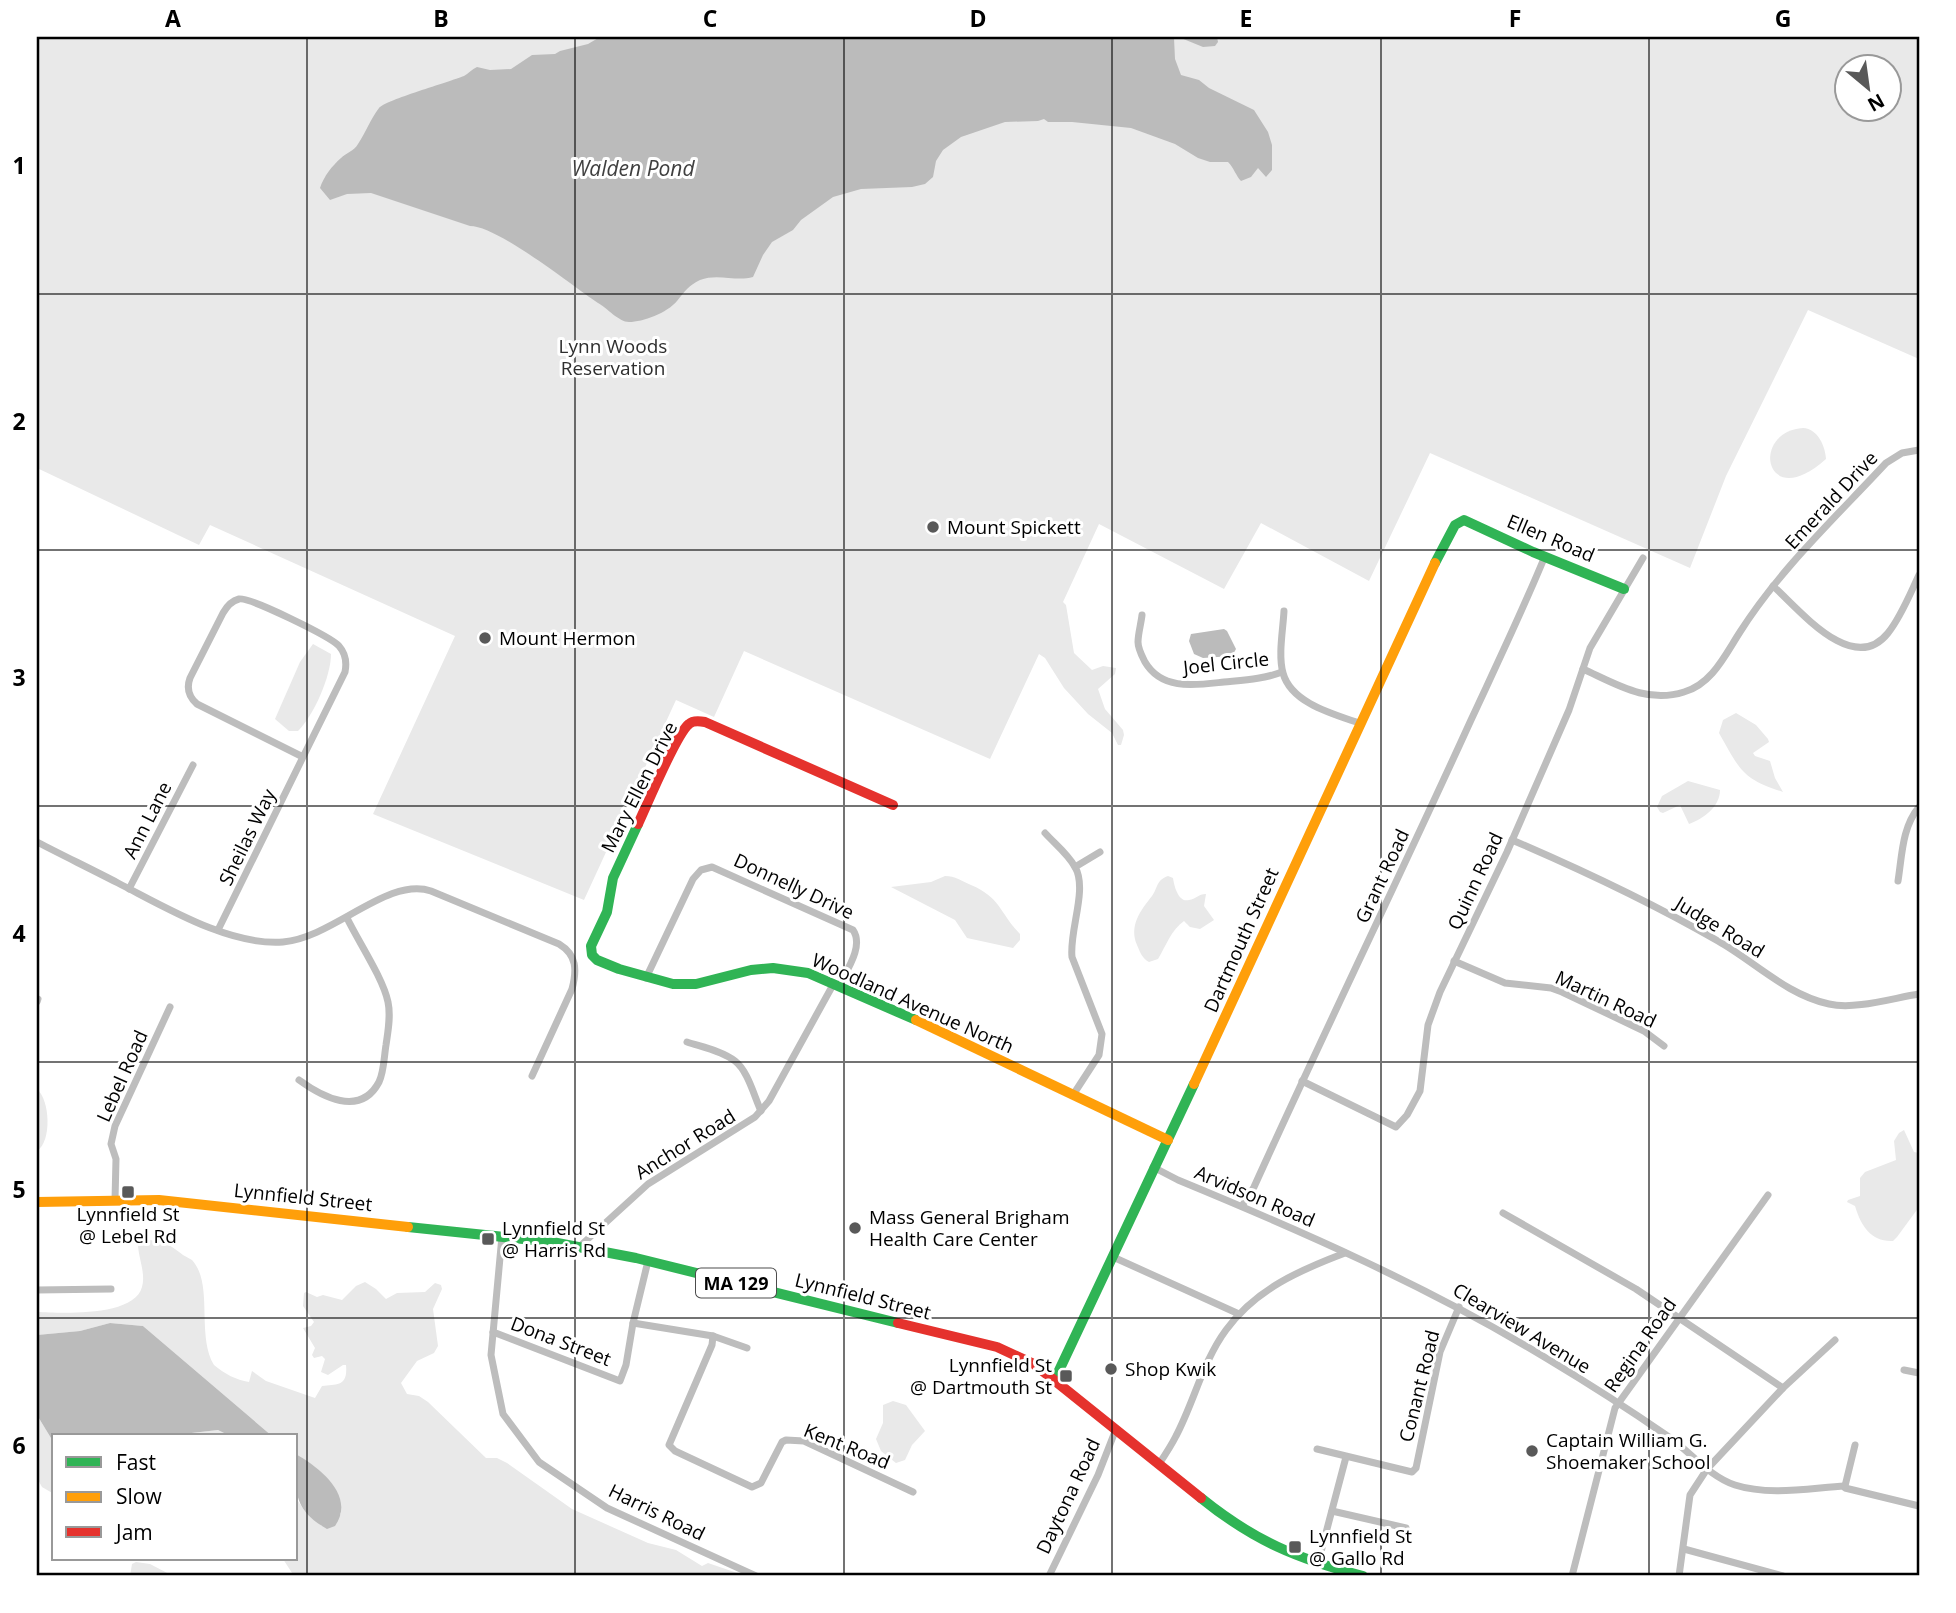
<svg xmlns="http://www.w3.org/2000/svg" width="1956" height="1613" font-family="'Open Sans',sans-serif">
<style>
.green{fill:#e9e9e9;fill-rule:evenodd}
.water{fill:#bbb}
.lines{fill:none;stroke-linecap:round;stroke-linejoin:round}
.street{stroke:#bdbdbd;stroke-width:7}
.fast{stroke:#30b455;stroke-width:10}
.slow{stroke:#ff9f0a;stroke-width:10}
.jam{stroke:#e5322d;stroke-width:10}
.grid{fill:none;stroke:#000;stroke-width:2;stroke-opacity:0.55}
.poi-dot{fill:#595959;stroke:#fff;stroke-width:2.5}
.labels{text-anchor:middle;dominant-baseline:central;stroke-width:6;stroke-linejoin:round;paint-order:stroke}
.shield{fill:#fff;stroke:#4c4c4c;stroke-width:2}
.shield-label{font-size:18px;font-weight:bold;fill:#000}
.park-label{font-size:19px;fill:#2e2e2e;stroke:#fff}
.street-label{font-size:19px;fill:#000;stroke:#fff}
.poi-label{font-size:19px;fill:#000;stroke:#fff;text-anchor:start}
.water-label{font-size:21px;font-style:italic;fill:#3f3f3f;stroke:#fff}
.neatline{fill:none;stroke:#000;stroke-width:2.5}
.grid-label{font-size:23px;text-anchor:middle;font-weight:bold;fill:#000}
</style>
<rect width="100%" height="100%" fill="#fff"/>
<g class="green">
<path d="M37,37h1882v322l-111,-49 -82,166 -36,92 -260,-115 -61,128 -108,-58 -37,66 -125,-65 -36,78 3,3 8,48 18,17 11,-4 13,2 -1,6 -17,15 7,20 18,21 1,5 -3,10h-3l-6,-12 -24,-19 -24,-26 -19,-30 -6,-4 -49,105 -246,-108 -30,66 -38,-17 -92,200 -211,-86 82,-178 -245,-111 -11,20 -162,-77zM1848,66h42v42h-42z"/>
<path d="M1803,428c15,1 22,18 23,31 -61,55 -77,-27 -23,-31z"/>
<path d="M313,644l18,10c0,22 -17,61 -33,77h-9l-14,-12 25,-57z"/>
<path d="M1736,713l20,12 12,14 1,3 -16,11 2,3 15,5 5,17 8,14c-41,-13 -43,-22 -64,-59l4,-13z"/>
<path d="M1688,781l32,9c0,17 -17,29 -31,34l-9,-19 -17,8 -3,-1 -3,-5 5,-11z"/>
<path d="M945,876c10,0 17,5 26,9 30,13 28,27 49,49v6l-7,8 -46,-10 -12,-18 -64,-33 40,-5z"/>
<path d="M1168,876l5,2c1,7 5,25 16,22 7,-1 9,-6 17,-6l-2,12 10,14 -14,9 -10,-2 -6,-6c-13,9 -18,25 -26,38l-9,3c-7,-4 -9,-10 -12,-17 -8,-19 3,-34 15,-49 6,-8 4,-16 16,-20z"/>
<path d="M37,1089c13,11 15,52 0,62z"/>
<path d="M1904,1130l10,22 5,1v54l-22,30 -4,4c-22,1 -32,-15 -38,-35l-8,-4 1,-2 12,-4v-18l5,-6 31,-12 -2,-19 5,-8z"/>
<path d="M149,1240c16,1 22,6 34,15 3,2 6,3 9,5 22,24 4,75 22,105 11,9 22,15 35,17l3,-11 14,10 49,17 7,-12c15,-2 26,1 24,-21h-3l-15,10 -7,-3 4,-13 -3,-3 -8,2 -2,-3 3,-7 -12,-20 8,-2 3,-4 -11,-16 1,-13 2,-1 11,5 6,-2 19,5 14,-14 9,-4 11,7 10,10 11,-6 28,-1 10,-9 6,2 1,4 -9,20 5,37 -4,7 -17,8 -16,22 6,11 12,2 9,6 58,56h11l10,5 65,46 76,34 28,7 26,16 6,-3 38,13h-452l-11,-17h13v-61l8,12 18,16 19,-12c1,-28 -23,-47 -45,-60v-18h-24l-129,-110 -33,-3 -30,8 -43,4v-23c25,1 97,5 105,-25 4,-14 -4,-30 -4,-43z"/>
<path d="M893,1401l13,4 19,26 -13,14 -7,15 -9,3 -15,-12 -5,-12 7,-16v-18z"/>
<path d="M37,1415l17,28v51l-12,-7 -5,-9z"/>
<path d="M218,1430l12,6h-65z"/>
<path d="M136,1562l14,2 23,12h-43l2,-12z"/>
</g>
<g class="water">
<path d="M600,37h617l1,5 -3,4 -12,1 -22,-9h-7l1,21 6,16 18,5 10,8 45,22 14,22 4,13v25l-6,7 -8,-9 -7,9 -10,4c-5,-5 -7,-13 -13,-19h-18l-12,-4 -23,-14 -44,-16 -59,-6h-24l-4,-3 -6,2 -33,1 -44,15 -18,13 -7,11 -3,16 -8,7 -13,3 -51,2 -28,8 -32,23 -8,10 -21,12 -9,13 -10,22c-17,5 -35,-4 -53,3 -11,5 -16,12 -23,21 -10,12 -34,21 -48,21 -10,0 -22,-14 -31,-19 -27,-18 -100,-77 -128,-77l-99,-33 -24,1 -17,6 -10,-12c4,-12 12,-22 21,-30 5,-5 13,-7 17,-14 8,-12 12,-24 21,-36 7,-8 70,-26 85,-32 4,-2 8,-7 13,-9l13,3 21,-1 21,-14 23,-1 5,-3 28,-7z"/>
<path d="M1224,629l3,2 9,18 -4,7 -29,2 -9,-4 -5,-13 2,-7z"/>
<path d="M110,1323l33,3 129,110h-42l-12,-6 -53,6h-111v7l-17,-28v-80l43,-4z"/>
<path d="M296,1454c24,14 60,42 39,72l-8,3c-36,-21 -31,-39 -31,-75z"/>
</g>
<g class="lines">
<g class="street">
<path d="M1773,586c26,23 80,91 115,47 13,-16 22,-39 31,-58"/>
<path d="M1284,611c-1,19 -6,44 -1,62 8,30 50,41 76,50"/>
<path d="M1142,615c-1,9 -4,19 -4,27 0,7 4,14 7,20 17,29 51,23 79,20 20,-2 40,-3 58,-10"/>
<path d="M1583,669c33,15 64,35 101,23 28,-8 41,-37 56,-60 40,-63 96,-115 146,-169l16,-10 17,-3"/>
<path d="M1045,833c10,11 23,21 30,34 13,22 -6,64 -3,90l30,77 -3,21 -26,40"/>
<path d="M1512,840c70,30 140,63 206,101 37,21 69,54 111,63 26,6 64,-6 90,-10"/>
<path d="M37,842c27,14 54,27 81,41 47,24 111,63 165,59 50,-4 105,-66 148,-51l128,53c18,11 18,26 13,45l-40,87"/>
<path d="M1075,867l25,-15"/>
<path d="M1898,881c4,-25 4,-54 21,-74"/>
<path d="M129,889l64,-124"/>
<path d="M218,930l85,-173 -106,-53c-8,-7 -11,-15 -7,-26l33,-65c4,-7 8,-12 16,-14 11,-2 92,38 100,47 7,8 8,16 6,26l-42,85"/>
<path d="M1454,961l51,22 46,5 11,4 82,39 20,15"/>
<path d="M646,978l47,-99 8,-9 11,-3 141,63c11,16 -6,40 -14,56"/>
<path d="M37,1002l1,-3"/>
<path d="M687,1042c15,5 35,9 48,19 13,10 19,35 26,50"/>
<path d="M299,1080c22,16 61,38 80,2 5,-10 5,-25 7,-37 2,-14 5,-29 2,-43 -5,-24 -30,-61 -41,-84"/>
<path d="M1302,1081l94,46 11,-12 13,-24 8,-66 12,-33 67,-140 62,-142 21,-62 53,-90"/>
<path d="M1153,1167l25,13c126,52 251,107 368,178 40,24 81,50 120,77 23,15 42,41 69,50 34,11 75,3 110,1v2l74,18"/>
<path d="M115,1200l1,-41 -5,-15 4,-18 55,-119"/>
<path d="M1242,1206l12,-19c71,-157 146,-311 217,-467 25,-54 51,-108 74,-164"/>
<path d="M1503,1213l133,76 147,99"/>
<path d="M502,1236l-11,119 12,59 36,48 68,46 149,68"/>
<path d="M579,1247l69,-63 107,-67 14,-16 65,-118"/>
<path d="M1113,1257l126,57"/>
<path d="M37,1290l74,-1"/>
<path d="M633,1323l80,13 34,12"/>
<path d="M493,1332l127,49 6,-16 7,-42 15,-62"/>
<path d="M713,1336l-1,9 -43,100 6,6 77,36 9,-4 21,-41 4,-2 18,1 109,51"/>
<path d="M1904,1370l15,3"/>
<path d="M1317,1449l95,23 4,-4 24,-116 19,-45"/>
<path d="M1159,1464c6,-9 12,-18 17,-28 18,-34 27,-75 50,-106 30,-41 74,-60 119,-77"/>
<path d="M1845,1486l10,-41"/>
<path d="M1332,1511l74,17"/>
<path d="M1684,1549l99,27"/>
<path d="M1318,1563l28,-106"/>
<path d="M1049,1576l49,-101 18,-46"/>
<path d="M1572,1576l43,-168 153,-213"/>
<path d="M1679,1576l11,-81 17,-26 76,-81 52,-48"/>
</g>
<g class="fast">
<path d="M1435,563l20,-38 9,-5 69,32 91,37"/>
<path d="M638,824l-25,54 -6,34 -16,34 1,9 5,5 22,9 54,15h23l55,-14 22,-2 35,5 108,47"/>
<path d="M408,1227l144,15 84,16 262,65"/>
<path d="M1055,1379l139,-295"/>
<path d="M1201,1498c53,43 97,61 162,78"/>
</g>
<g class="slow">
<path d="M916,1020l252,120"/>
<path d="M1194,1084l241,-521"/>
<path d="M37,1202l122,-2 249,27"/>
</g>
<g class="jam">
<path d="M638,824c9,-19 38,-90 51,-100 4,-4 11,-3 16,-2l188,83"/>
<path d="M898,1323l99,24 37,17 167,134"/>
</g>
</g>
<path class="grid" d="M307,37v1539M575,37v1539M844,37v1539M1112,37v1539M1381,37v1539M1649,37v1539M37,294h1882M37,550h1882M37,806h1882M37,1062h1882M37,1318h1882"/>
<g class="poi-dot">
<circle cx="933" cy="527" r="7"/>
<circle cx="485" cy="638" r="7"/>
<rect x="121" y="1185" width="14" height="14" rx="3.5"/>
<circle cx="855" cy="1228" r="7"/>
<rect x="481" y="1232" width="14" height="14" rx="3.5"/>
<circle cx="1111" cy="1369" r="7"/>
<rect x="1059" y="1369" width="14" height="14" rx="3.5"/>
<circle cx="1532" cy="1451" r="7"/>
<rect x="1288" y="1540" width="14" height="14" rx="3.5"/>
</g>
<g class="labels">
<rect class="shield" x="696" y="1268.5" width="80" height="29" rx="5"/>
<g class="shield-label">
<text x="736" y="1283">MA 129</text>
</g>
<g class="park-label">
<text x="613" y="346">Lynn Woods<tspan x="613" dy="22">Reservation</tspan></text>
</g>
<g class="street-label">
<text transform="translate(1831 500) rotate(-47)">Emerald Drive</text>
<text transform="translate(1551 538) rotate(23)">Ellen Road</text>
<text transform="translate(1226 663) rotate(-6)">Joel Circle</text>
<text transform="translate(639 787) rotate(-63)">Mary Ellen Drive</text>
<text transform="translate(147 820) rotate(-63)">Ann Lane</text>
<text transform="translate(247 837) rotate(-64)">Sheilas Way</text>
<text transform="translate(1382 876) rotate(-65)">Grant Road</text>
<text transform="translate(1475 881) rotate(-65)">Quinn Road</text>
<text transform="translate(794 886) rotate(25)">Donnelly Drive</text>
<text transform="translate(1720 927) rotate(31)">Judge Road</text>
<text transform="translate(1241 940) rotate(-66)">Dartmouth Street</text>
<text transform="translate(1606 999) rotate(25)">Martin Road</text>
<text transform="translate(913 1003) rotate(24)">Woodland Avenue North</text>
<text transform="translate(122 1076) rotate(-66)">Lebel Road</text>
<text transform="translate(685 1144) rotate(-32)">Anchor Road</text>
<text transform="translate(1255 1196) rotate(23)">Arvidson Road</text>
<text transform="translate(303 1197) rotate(6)">Lynnfield Street</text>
<text transform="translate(863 1296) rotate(14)">Lynnfield Street</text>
<text transform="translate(1522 1328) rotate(31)">Clearview Avenue</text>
<text transform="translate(561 1341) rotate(21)">Dona Street</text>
<text transform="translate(1640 1345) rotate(-55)">Regina Road</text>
<text transform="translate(1419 1386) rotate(-76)">Conant Road</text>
<text transform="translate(847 1446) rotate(22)">Kent Road</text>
<text transform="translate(1068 1496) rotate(-65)">Daytona Road</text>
<text transform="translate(657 1512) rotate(26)">Harris Road</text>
</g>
<g class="poi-label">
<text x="947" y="527">Mount Spickett</text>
<text x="499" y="638">Mount Hermon</text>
<text x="128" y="1214" text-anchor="middle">Lynnfield St<tspan x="128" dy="22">@ Lebel Rd</tspan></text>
<text x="869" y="1217">Mass General Brigham<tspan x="869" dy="22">Health Care Center</tspan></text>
<text x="502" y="1228">Lynnfield St<tspan x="502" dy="22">@ Harris Rd</tspan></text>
<text x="1052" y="1365" text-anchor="end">Lynnfield St<tspan x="1052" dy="22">@ Dartmouth St</tspan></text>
<text x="1125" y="1369">Shop Kwik</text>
<text x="1546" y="1440">Captain William G.<tspan x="1546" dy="22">Shoemaker School</tspan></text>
<text x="1309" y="1536">Lynnfield St<tspan x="1309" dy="22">@ Gallo Rd</tspan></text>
</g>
<g class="water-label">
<text x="633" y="168">Walden Pond</text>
</g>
</g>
<rect width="1956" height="1613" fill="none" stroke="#ffffff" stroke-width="77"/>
<rect x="52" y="1434" width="245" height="126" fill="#ffffff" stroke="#999999" stroke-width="2"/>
<rect x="66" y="1457" width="35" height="10" fill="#30b455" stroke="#999999" stroke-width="2"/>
<text x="116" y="1470" font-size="21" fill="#000000">Fast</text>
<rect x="66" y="1492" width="35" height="10" fill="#ff9f0a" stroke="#999999" stroke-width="2"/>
<text x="116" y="1504" font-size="21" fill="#000000">Slow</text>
<rect x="66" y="1527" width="35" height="10" fill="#e5322d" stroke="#999999" stroke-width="2"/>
<text x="116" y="1540" font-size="21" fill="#000000">Jam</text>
<g transform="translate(1868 88) rotate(151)"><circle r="33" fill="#ffffff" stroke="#999999" stroke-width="2"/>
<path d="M0-5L12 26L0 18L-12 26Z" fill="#595959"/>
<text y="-10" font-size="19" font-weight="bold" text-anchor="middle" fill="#000000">N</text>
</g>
<rect x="38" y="38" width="1880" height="1536" class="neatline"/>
<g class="grid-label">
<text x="173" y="27">A</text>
<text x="441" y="27">B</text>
<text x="710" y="27">C</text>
<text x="978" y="27">D</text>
<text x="1246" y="27">E</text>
<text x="1515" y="27">F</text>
<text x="1783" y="27">G</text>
<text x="19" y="174">1</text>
<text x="19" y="430">2</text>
<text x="19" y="686">3</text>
<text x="19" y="942">4</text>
<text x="19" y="1198">5</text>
<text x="19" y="1454">6</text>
</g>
</svg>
